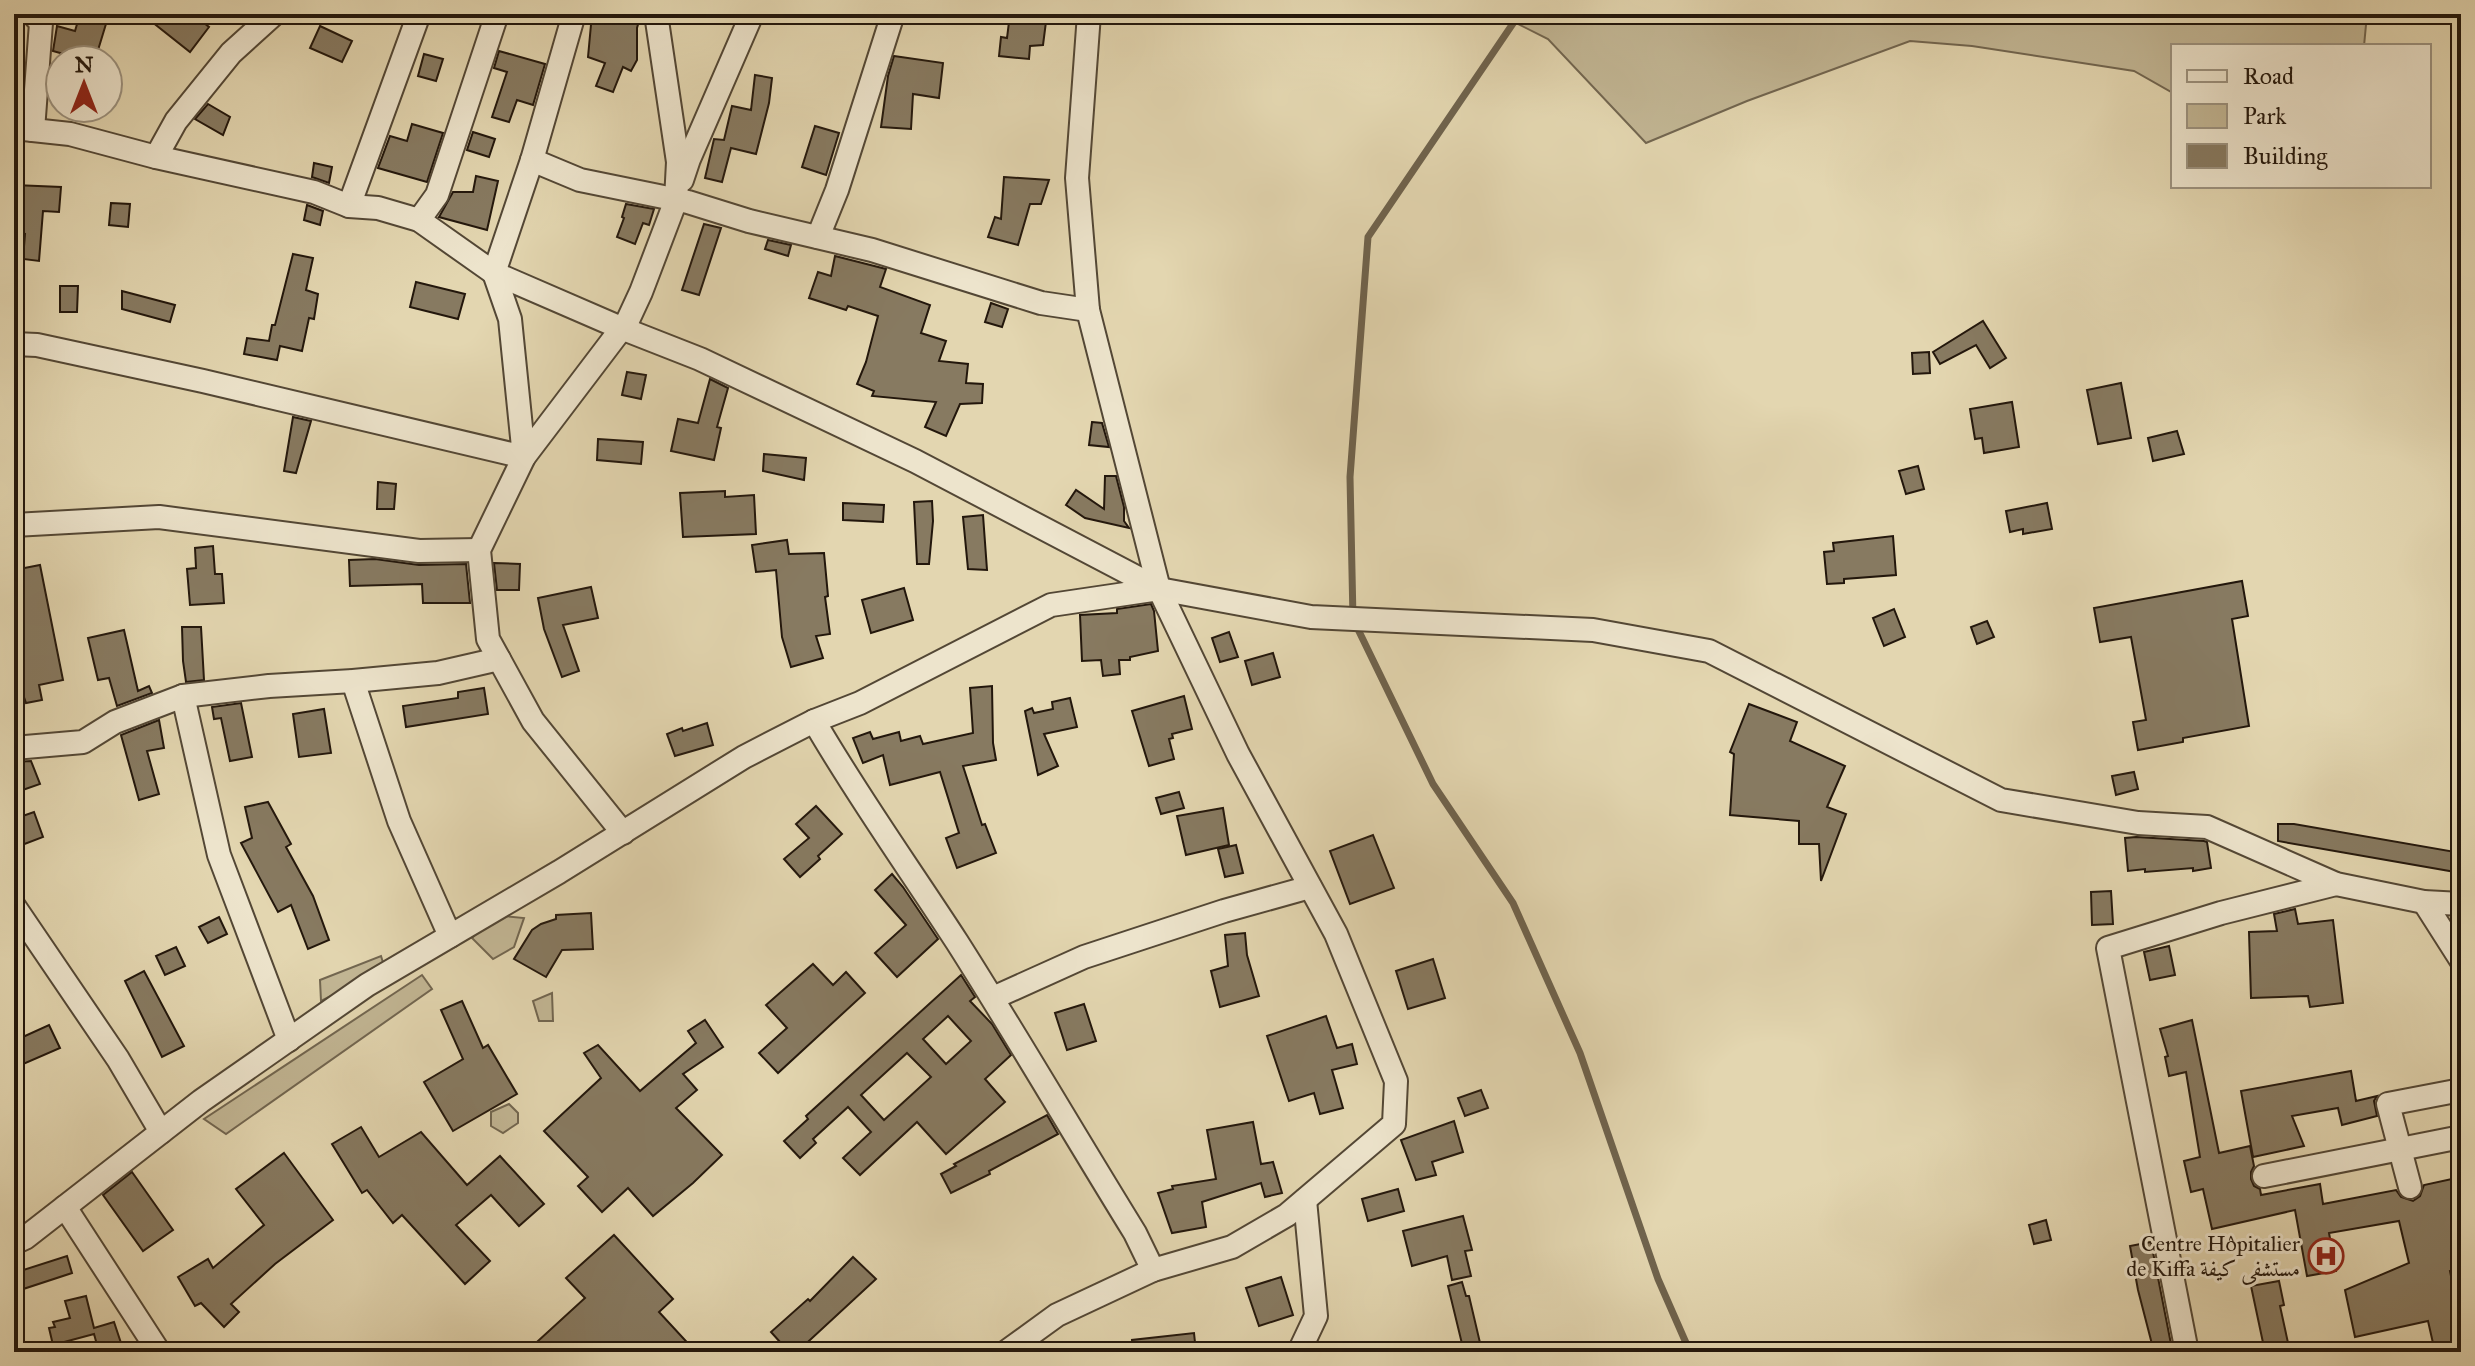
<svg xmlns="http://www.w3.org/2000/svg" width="2475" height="1366" font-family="'IM FELL Great Primer',Amiri,serif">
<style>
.green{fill:#c2b694;stroke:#726650;stroke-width:2}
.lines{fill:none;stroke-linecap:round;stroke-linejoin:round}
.stream{stroke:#6f634d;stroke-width:7}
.building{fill:#877a61;stroke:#23170c;stroke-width:2;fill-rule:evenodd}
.minor-casing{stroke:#534735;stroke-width:26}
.minor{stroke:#ede4cc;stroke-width:22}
.labels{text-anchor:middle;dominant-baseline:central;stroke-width:6;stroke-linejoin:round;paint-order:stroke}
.poi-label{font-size:22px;fill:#23170c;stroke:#ede4cc;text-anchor:end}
</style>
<rect width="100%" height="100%" fill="#e3d6b0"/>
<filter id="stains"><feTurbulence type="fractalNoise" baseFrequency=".0025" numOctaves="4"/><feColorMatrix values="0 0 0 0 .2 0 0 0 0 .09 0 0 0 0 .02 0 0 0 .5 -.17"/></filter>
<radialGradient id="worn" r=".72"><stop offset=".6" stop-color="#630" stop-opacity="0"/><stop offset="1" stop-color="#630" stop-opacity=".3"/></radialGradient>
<g class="green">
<path d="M1498,14h869l-3,32h-191v47l-39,-22 -162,-25 -62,-5 -163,60 -101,42 -98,-104z"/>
<path d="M494,915l30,3 -10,29 -21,12 -21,-21z"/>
<path d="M381,956l4,13 -64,32 -1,-21z"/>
<path d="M422,975l10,14 -206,145 -22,-15z"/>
<path d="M552,993l1,28h-14l-6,-20z"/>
<path d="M509,1104l9,9v10l-15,10 -12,-7v-14z"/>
</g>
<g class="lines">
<path class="stream" d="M1525,14l-11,8 -146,215 -18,240 3,142 80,165 80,119 67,150 78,226 32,73"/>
</g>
<g class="building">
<path d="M80,14h29l-14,46h-10l-32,-9 4,-25 18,5z"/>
<path d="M142,14h51l16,13 -19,25z"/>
<path d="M592,14h49l-4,14v32l-6,11 -8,-4 -10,25 -17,-6 9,-23 -17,-6z"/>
<path d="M1010,14h37l-4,31 -13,1 -1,13 -30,-3 2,-19 6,1z"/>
<path d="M320,26l32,15 -10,21 -32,-14z"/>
<path d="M499,51l46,13 -12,41 -16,-5 -8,22 -17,-5 15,-45 -13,-4z"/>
<path d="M424,54l19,5 -7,22 -18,-5z"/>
<path d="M894,56l49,7 -4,35 -26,-4 -2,35 -30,-2 7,-51z"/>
<path d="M755,75l17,3 -3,25 -13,51 -25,-6 -9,34 -17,-4 9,-39 10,1 8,-34 19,4z"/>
<path d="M208,104l22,13 -7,18 -28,-16z"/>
<path d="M412,124l31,9 -16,49 -49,-14 12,-32 17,5z"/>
<path d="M815,126l24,7 -13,42 -24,-8z"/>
<path d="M473,132l22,7 -6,18 -22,-7z"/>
<path d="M314,163l18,4 -3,16 -17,-6z"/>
<path d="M476,176l22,5 -11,49 -48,-13 14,-25h20z"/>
<path d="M1004,177l45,3 -8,24h-11l-12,41 -30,-8 7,-20 6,2z"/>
<path d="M14,185l47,2 -2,25 -16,-1 -4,50 -16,-2 2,-25 -11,-1z"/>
<path d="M111,203l19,1 -2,23 -19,-2z"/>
<path d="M626,204l28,5 -5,16 -6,-2 -8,21 -18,-7 7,-19 -2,-1z"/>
<path d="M307,205l16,6 -3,14 -16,-5z"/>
<path d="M704,224l17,4 -22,67 -17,-5z"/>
<path d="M768,240l23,5 -3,11 -23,-7z"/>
<path d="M293,254l20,4 -7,32 12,4 -4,25 -5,-1 -7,33 -22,-5 -3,14 -33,-6 3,-16 22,3 3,-16h3z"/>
<path d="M835,256l51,13 -6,18 50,18 -9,28 25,8 -7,20 29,3 -2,19 17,1 -1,19 -22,1 -14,32 -21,-9 11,-25 -64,-6 2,-5 -17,-7 9,-22 12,-46 -30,-10 -2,4 -37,-12 9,-26 13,4z"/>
<path d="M416,282l49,12 -7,25 -48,-12z"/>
<path d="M60,286h18l-1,26h-17z"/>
<path d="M122,291l53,14 -5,17 -48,-13z"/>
<path d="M991,303l17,6 -6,18 -17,-5z"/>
<path d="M1983,321l23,37 -16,10 -14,-23 -36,19 -7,-12z"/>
<path d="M1929,352l1,21 -17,1 -1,-21z"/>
<path d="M627,372l19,3 -5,24 -19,-4z"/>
<path d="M710,379l18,9 -11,39 4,1 -7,32 -43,-9 7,-32 20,4z"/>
<path d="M2121,383l10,55 -33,6 -11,-54z"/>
<path d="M2012,402l7,45 -35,6 -2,-15 -7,1 -5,-30z"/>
<path d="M293,417l18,4 -15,52 -12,-2z"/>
<path d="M1092,422l10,1 7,24 -20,-2z"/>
<path d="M2177,431l7,23 -31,7 -5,-23z"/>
<path d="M598,439l45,3 -2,22 -44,-4z"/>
<path d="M764,454l42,4 -2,22 -41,-9z"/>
<path d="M1918,466l6,23 -18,5 -7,-23z"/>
<path d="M1105,476h11l8,31v14l5,7 -44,-10 -19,-13 10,-15 28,19z"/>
<path d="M378,482l18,2 -2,25h-17z"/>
<path d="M725,491v6l29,-2 2,39 -73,3 -3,-44z"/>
<path d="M932,501l1,20 -4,43h-12l-3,-62z"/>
<path d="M843,503l41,2 -1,17 -40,-2z"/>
<path d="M2047,503l5,26 -29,5v-5l-13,3 -4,-21z"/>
<path d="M983,515l4,55 -19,-1 -5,-52z"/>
<path d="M1893,536l3,39 -52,4v4l-17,1 -3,-32 10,-1 -1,-8z"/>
<path d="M787,540l2,14 35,-1 4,43 -3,1 5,37 -14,2 7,22 -32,9 -9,-30 -6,-67 -20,2 -4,-27z"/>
<path d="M213,546l2,28h7l2,29 -34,2 -3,-36 9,-1 -1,-20z"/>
<path d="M375,559l44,6 47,-1 4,39h-47l-1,-19 -72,2 -1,-26z"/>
<path d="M494,563l26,1 -1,26h-22z"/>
<path d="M40,565l23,115 -24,5 3,15 -16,3 -12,-35v-98z"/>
<path d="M2242,581l6,35 -16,3 17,107 -66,12v4l-45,8 -5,-28 13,-2 -15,-83 -31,5 -6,-34z"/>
<path d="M591,587l7,31 -35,7 16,46 -17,6 -18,-48 -6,-31z"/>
<path d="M904,588l9,32 -42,13 -9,-33z"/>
<path d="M1151,604l3,7 4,40 -28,6v3h-11l1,14 -17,2 -2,-16 -19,1 -2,-46 37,-2v-4z"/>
<path d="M1894,609l11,28 -21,9 -11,-28z"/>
<path d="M1987,621l7,16 -17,7 -6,-17z"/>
<path d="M182,627h19l3,53 -18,2 -3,-21z"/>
<path d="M124,630l14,61 11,-5 3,7 -35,13 -8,-28 -11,2 -10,-42z"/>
<path d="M1229,632l9,25 -18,5 -8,-24z"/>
<path d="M1273,653l7,24 -28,8 -7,-24z"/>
<path d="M992,686l1,57 3,17 -33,6 19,59 3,-1 11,29 -39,15 -11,-30 13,-5 -19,-61 -50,13 -7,-30 -20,8 -10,-25 17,-6 3,7 26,-7 2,9 19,-5 3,8 50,-11 -3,-45z"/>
<path d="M484,688l4,26 -82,13 -3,-21 55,-8v-6z"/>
<path d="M1184,696l8,33 -20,5 1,4 -4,1 5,20 -25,7 -17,-55z"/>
<path d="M1070,698l7,29 -33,7 14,32 -20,9 -13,-64 7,-3 2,5 19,-4 -1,-7z"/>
<path d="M241,703l11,54 -22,4 -9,-43 -7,1 -2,-12z"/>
<path d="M1749,704l48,18 -7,19 55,25 -18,41 19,7 -25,67 -2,-37h-20v-23l-69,-6 4,-61 -4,-2z"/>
<path d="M324,709l7,44 -32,4 -6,-43z"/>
<path d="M159,720l5,28 -17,3 12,43 -20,6 -18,-65z"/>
<path d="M707,723l6,22 -38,11 -8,-22 15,-6 1,3z"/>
<path d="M31,761l9,23 -26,9v-31z"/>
<path d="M2134,772l4,17 -22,6 -4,-19z"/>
<path d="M1179,792l5,16 -23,6 -5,-16z"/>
<path d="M268,802l23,42 -5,3 27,49 16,44 -21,9 -17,-44 -13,7 -37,-69 11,-5 -7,-31z"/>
<path d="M816,806l26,28 -24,22 2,3 -20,18 -16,-18 25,-21 -13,-14z"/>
<path d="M1223,808l6,37 -43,10 -9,-39z"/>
<path d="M34,812l9,25 -29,11v-29z"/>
<path d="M2278,824h16l167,29v20l-183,-32z"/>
<path d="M1373,835l21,53 -44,16 -20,-53z"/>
<path d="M2136,837l68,4 3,1 4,26 -18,3v-3l-48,4v-3l-17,2 -3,-33z"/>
<path d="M1236,845l7,28 -18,4 -7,-28z"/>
<path d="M892,874l11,13 35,52 -41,38 -22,-24 31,-28 -31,-35z"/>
<path d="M2111,891l2,33 -21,1 -1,-33z"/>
<path d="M2295,909l3,15 35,-4 10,83 -33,4 -2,-11 -57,2 -2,-66 28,-1 -3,-17z"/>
<path d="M591,913l2,36 -31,1 -16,27 -32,-18 18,-29 9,-6 15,-5v-4z"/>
<path d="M219,917l8,17 -19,9 -9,-16z"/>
<path d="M1245,933l2,22 12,41 -39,11 -9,-36 17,-5 -3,-31z"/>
<path d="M2169,946l6,29 -25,5 -6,-28z"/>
<path d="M176,947l9,19 -20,9 -9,-19z"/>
<path d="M1433,959l12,39 -37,11 -12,-38z"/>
<path d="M813,964l20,21 13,-13 19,21 -87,80 -19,-20 28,-25 -21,-23z"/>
<path d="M144,971l40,75 -22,11 -37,-76z"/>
<path d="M961,975l14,22 -5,4 22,23 19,31 -26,24 20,23 -59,52 -29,-32 -57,53 -17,-17 28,-26 -23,-25 -35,32 3,4 -16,15 -16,-17 24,-22 -2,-3zM948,1016l23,25 -25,23 -23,-25zM907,1053l24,24 -47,43 -23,-25z"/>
<path d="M462,1001l21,47 5,-3 29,49 -64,37 -29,-49 39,-23 -22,-49z"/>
<path d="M1084,1004l12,37 -29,9 -12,-37z"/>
<path d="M1326,1016l11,32 15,-4 5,20 -25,6 11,38 -23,6 -6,-21 -25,8 -22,-65z"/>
<path d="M705,1020l18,27 -40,27 14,16 -21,18 46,47 -29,28 -40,33 -25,-28 -26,24 -24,-26 10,-9 -44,-46 57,-53 -17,-25 14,-8 42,46 56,-48 -8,-12z"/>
<path d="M2192,1020l27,133 31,-7 4,20 -3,6v7l3,7 6,3 1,6 59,-11 3,20 73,-14 5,7 12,4 7,-5 4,-11 37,-8v92l-11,2 11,56v25h-26l-7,-31 -73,16 -10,-47 64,-27 -10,-42 -70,12 7,38 -29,5 -12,-66 -83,19 -9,-40 -12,3 -7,-31 16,-4 -14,-85 -17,4 -4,-19 3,-1 -8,-27z"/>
<path d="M49,1025l11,23 -46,20v-27z"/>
<path d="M2351,1071l5,30 21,-5 -3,5 3,15 -35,9 -4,-17 -46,8 12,30 -51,11 -12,-66z"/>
<path d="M1481,1090l7,18 -23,8 -7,-18z"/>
<path d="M1047,1115l11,19 -69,37 1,3 -39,19 -10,-19 15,-8 -2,-2z"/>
<path d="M1454,1121l9,31 -31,10 4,13 -20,5 -15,-40z"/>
<path d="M1253,1122l8,42 12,-2 9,31 -17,4 -4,-14 -59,19 4,25 -34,6 -14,-40 15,-4 -1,-3 44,-7 -9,-49z"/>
<path d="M361,1127l18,30 42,-25 46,53 33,-29 44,48 -25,22 -28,-31 -35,30 34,36 -25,23 -63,-69 -9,8 -26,-33 -5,3 -30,-49z"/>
<path d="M284,1153l49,67 -58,44 -44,40 8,8 -15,15 -23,-24 -6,3 -17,-29 30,-18 5,9 51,-43 -28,-36z"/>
<path d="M132,1172l41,58 -30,21 -40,-56z"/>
<path d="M1398,1189l6,22 -36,10 -6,-22z"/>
<path d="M1463,1216l9,34 -7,1 6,25 -19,4 -5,-24 -35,10 -9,-35z"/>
<path d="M2046,1220l5,20 -17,4 -5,-19z"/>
<path d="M614,1235l59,64 -14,13 37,40h-170l59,-54 -19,-20z"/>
<path d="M2151,1242l20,102 -18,4 -15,-58 -8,-44z"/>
<path d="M67,1256l5,17 -58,19v-19z"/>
<path d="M853,1257l23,22 -79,73h-8l-18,-20 37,-33 2,2z"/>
<path d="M1281,1277l12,38 -34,11 -13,-38z"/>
<path d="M2279,1281l5,24 -4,1 10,46h-25l-14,-66z"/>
<path d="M1462,1282l4,14h3l12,51 -17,5 -16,-66z"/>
<path d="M86,1296l8,32 20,-6 10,30h-25l-5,-18 -41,11 -4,-17 6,-1 -2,-5 17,-4 -5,-17z"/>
<path d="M1194,1333l2,19h-63l-1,-12z"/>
</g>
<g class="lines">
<defs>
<g id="minor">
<path d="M33,14l8,9 -8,107"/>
<path d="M14,128l56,6 86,23 158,35 35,14 29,2 41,12 75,53 127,55 79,31 215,102 244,128 152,28 282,13 116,21 292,149 137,23 69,4 129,57 88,18 37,2"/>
<path d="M156,157l20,-36 55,-68 43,-39"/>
<path d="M532,160l48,20 108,22 61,19 123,29 169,53 47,7"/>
<path d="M682,180l7,-21 63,-145"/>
<path d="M349,206l70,-192"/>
<path d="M419,220l18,-25 60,-181"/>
<path d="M818,237l19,-47 56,-176"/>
<path d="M14,344l23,1 166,36 321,76 -14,-138 -16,-46 38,-113 42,-146"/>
<path d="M14,525l145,-8 260,34 60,-1"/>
<path d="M353,681l46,140 51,115"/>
<path d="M183,696l36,159 70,185"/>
<path d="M814,721c44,76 95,147 143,221 61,96 118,194 178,291l18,37"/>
<path d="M14,748l69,-6 32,-20 68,-26 86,-10 84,-5 85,-8 61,-14"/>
<path d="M623,833l-90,-112 -45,-82 -9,-89 45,-93 104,-137 13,-28 35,-92 2,-38 -22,-148"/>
<path d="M2424,902l37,58"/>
<path d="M14,906l104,153 43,73"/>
<path d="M993,998l91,-41 140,-46 86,-24"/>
<path d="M2264,1176l197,-39"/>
<path d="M2410,1187l-22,-83 73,-14"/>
<path d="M65,1207l94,145"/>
<path d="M14,1243l11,-5 176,-137 166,-116 192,-113 185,-115 70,-36 46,-18 191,-98 108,-16"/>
<path d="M1006,1352l51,-37 96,-45 79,-23 55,-32 107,-91 2,-43 -60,-147 -98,-180 -79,-165 -71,-279 -11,-132 12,-164"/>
<path d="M1299,1352l17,-36 -11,-116"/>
<path d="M2187,1352l-79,-404 113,-35 115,-29"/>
</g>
</defs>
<use href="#minor" class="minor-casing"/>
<use href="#minor" class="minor"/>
</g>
<defs>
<symbol id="hospital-ring" viewBox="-11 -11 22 22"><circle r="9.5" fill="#ede4cc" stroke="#8f2418" stroke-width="1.5"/><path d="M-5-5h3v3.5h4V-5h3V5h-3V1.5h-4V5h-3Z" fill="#8f2418"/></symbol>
</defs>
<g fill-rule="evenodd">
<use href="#hospital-ring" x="2306" y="1236" width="40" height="40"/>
</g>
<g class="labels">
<g class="poi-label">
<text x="2300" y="1243">Centre Hôpitalier<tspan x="2300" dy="25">de Kiffa مستشفى كيفة</tspan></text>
</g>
</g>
<rect width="2475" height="1366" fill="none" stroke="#e3d6b0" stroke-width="48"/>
<rect x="16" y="16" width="2443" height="1334" fill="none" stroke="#23170c" stroke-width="4"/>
<rect x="24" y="24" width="2427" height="1318" fill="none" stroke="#23170c" stroke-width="2"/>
<rect x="2171" y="44" width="260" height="144" fill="#ede4cc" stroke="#9c927f" stroke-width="2"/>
<rect x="2187" y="70" width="40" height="12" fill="#ede4cc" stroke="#9c927f" stroke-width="2"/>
<text x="2243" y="84" font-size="24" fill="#23170c">Road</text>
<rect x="2187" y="104" width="40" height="24" fill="#c2b694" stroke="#9c927f" stroke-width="2"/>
<text x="2243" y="124" font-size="24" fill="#23170c">Park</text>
<rect x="2187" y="144" width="40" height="24" fill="#877a61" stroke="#9c927f" stroke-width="2"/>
<text x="2243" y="164" font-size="24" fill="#23170c">Building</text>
<g transform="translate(84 84)"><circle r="38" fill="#ede4cc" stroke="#9c927f" stroke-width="2"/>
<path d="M0-6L14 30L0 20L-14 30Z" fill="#8f2418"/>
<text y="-12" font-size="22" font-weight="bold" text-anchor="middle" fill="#23170c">N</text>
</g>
<rect width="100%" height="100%" filter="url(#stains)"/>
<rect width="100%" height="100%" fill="url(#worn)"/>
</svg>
